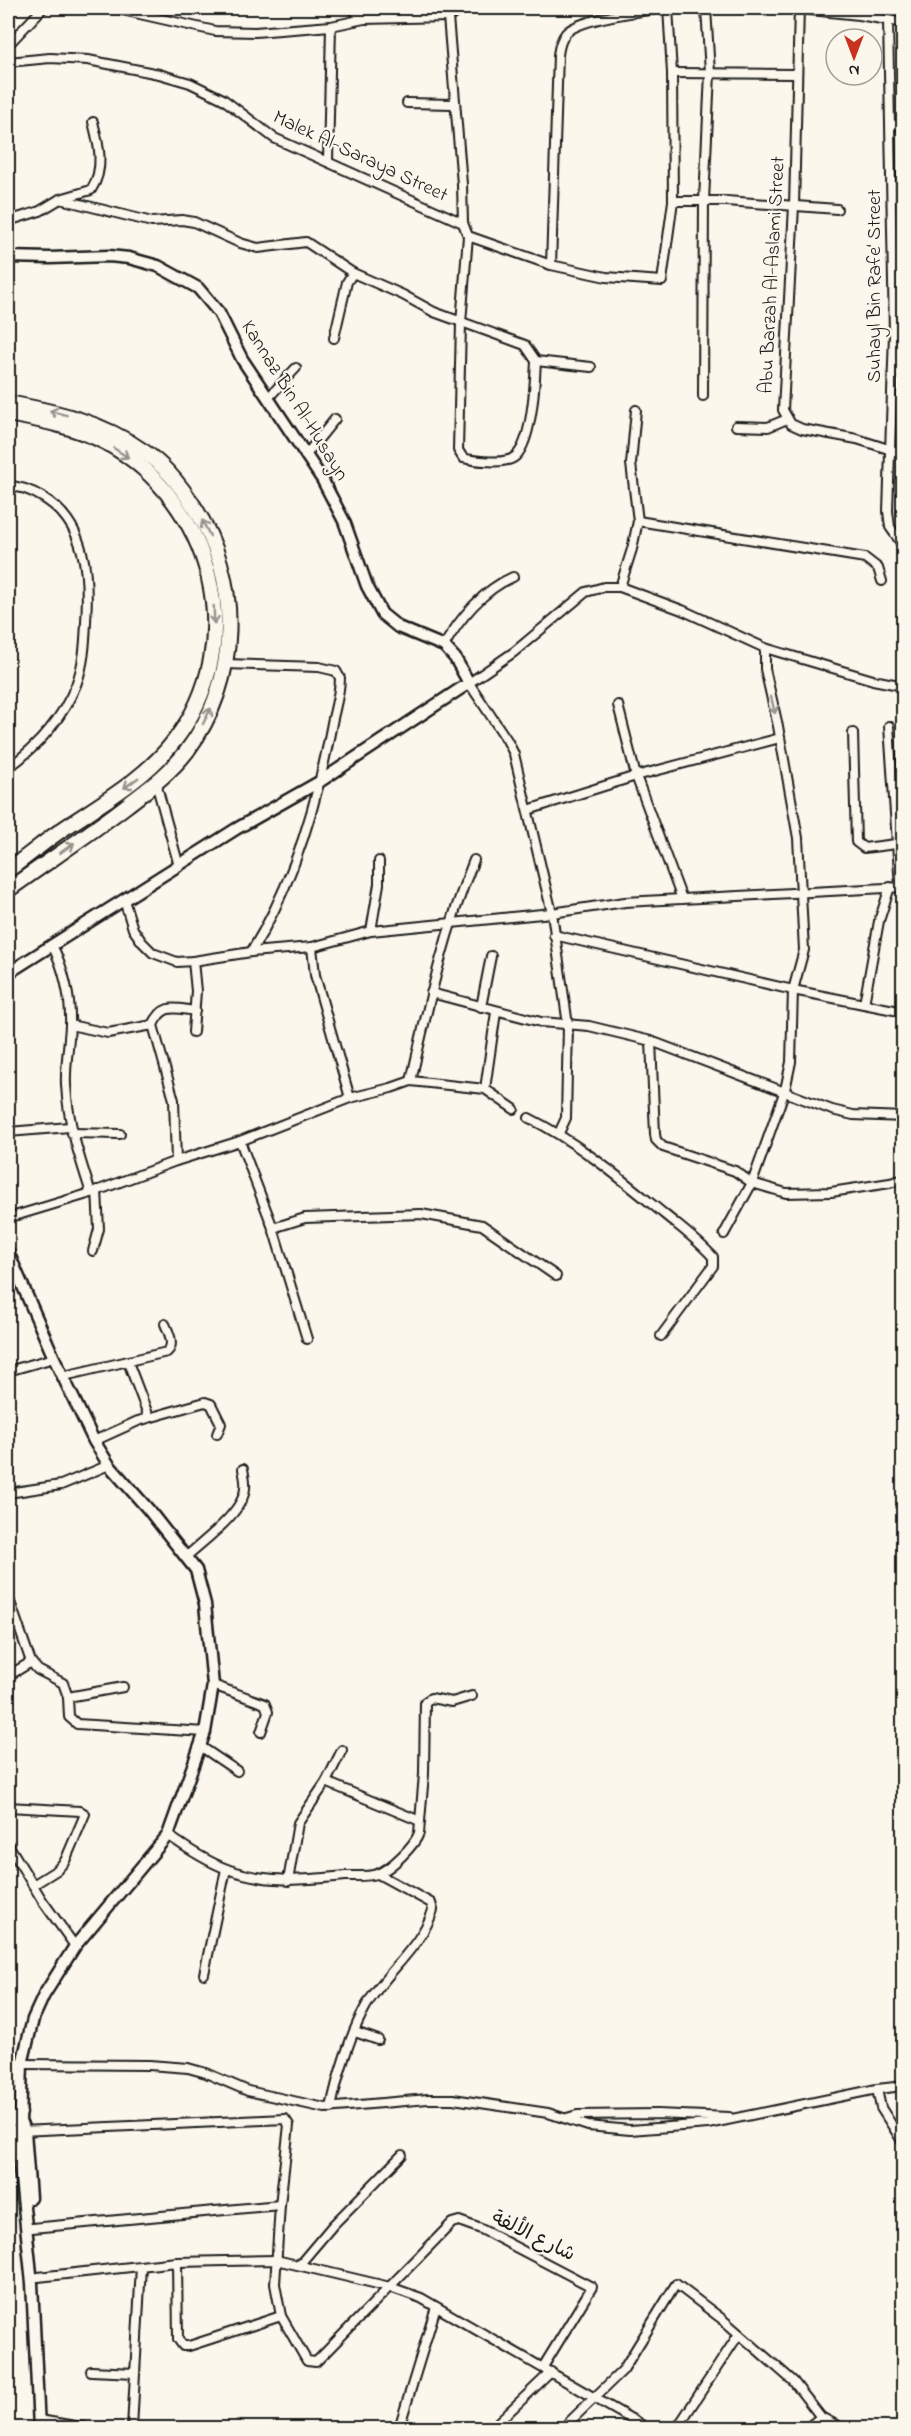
<svg xmlns="http://www.w3.org/2000/svg" width="911" height="2436" font-family="'Indie Flower','Playpen Sans Arabic',sans-serif">
<style>
.lines{fill:none;stroke-linecap:round;stroke-linejoin:round}
.street-casing{stroke:#1c1c1c;stroke-width:12}
.secondary-casing{stroke:#1c1c1c;stroke-width:15}
.highway-casing{stroke:#1c1c1c;stroke-width:18}
.street{stroke:#fbf7ec;stroke-width:8}
.secondary{stroke:#fbf7ec;stroke-width:10}
.highway{stroke:#fbf7ec;stroke-width:14}
.oneway{stroke:#97948e}
.labels{text-anchor:middle;dominant-baseline:central;stroke-width:4.5;stroke-linejoin:round;paint-order:stroke}
.street-label{font-size:20px;fill:#1c1c1c;stroke:#fbf7ec}
</style>
<rect width="100%" height="100%" fill="#fbf7ec"/>
<filter id="ink" filterUnits="userSpaceOnUse"><feTurbulence type="fractalNoise" baseFrequency=".0167" numOctaves="2"/><feDisplacementMap in="SourceGraphic" scale="12" xChannelSelector="R" yChannelSelector="G"/><feConvolveMatrix kernelMatrix="1 2 1 2 8 2 1 2 1" color-interpolation-filters="sRGB"/></filter>
<g filter="url(#ink)">
<g class="lines">
<defs>
<g id="street">
<path d="M113,8l102,23 40,1 76,-6 33,-7 84,-2 19,-9"/>
<path d="M351,8l13,11"/>
<path d="M791,8l68,7 45,8"/>
<path d="M799,8l-5,198 -11,204 8,14 11,5 55,10 47,15"/>
<path d="M888,20l6,314 -6,177 2,16 14,20"/>
<path d="M8,45l35,-37"/>
<path d="M8,62l42,-4 38,2 71,14 31,9 33,16 51,39 189,85"/>
<path d="M672,73l124,1"/>
<path d="M407,103l46,1"/>
<path d="M890,124l14,2"/>
<path d="M328,161l3,-135"/>
<path d="M60,199l92,23 30,-2 12,2 46,21 18,5 48,-6 47,31"/>
<path d="M673,201h53l111,8"/>
<path d="M8,221l32,-10 20,-12 31,-9c14,-21 8,-45 2,-68"/>
<path d="M468,236l83,29 55,12 56,4 11,-80 -1,-128 -4,-65"/>
<path d="M551,265l7,-210c1,-8 3,-16 8,-22 14,-15 81,-23 102,-25"/>
<path d="M894,334l10,1"/>
<path d="M334,338l13,-56 6,-9 50,22 31,17 91,33 11,16c-1,21 -4,86 -23,97 -9,6 -39,3 -50,0l-5,-8 3,-127 7,-87 -5,-13 -1,-39 -14,-167"/>
<path d="M536,361l55,6"/>
<path d="M703,396l1,-195 6,-128 -4,-65"/>
<path d="M269,397l27,-29"/>
<path d="M736,426l32,1 19,-8"/>
<path d="M305,456l30,-37"/>
<path d="M8,486c12,0 24,5 34,11 45,26 47,79 44,125 -1,22 -2,42 -10,63 -14,34 -39,62 -68,83"/>
<path d="M638,521l227,37 13,10 4,13"/>
<path d="M620,587l12,-38 6,-28 -7,-57 5,-54"/>
<path d="M444,646c15,-27 40,-57 69,-69"/>
<path d="M226,664l93,3 17,4 4,7c0,15 -5,30 -8,45 -14,77 -39,162 -81,229"/>
<path d="M618,705l18,71 46,123"/>
<path d="M889,726l11,161"/>
<path d="M853,733l3,109 8,6 40,-5"/>
<path d="M156,783l23,83"/>
<path d="M528,810l108,-34 144,-38"/>
<path d="M124,900l9,29 9,13 11,11 24,9 16,-1 58,-9 61,-5 59,-16 181,-18 73,-11 279,-15"/>
<path d="M371,931l8,-47v-23"/>
<path d="M554,935l239,55 111,22"/>
<path d="M52,945c12,23 19,54 18,80 -1,21 -5,40 -4,60 2,38 13,71 25,108"/>
<path d="M312,947l3,28 35,123"/>
<path d="M431,993l110,29 48,4 62,15 181,69 21,5 51,2"/>
<path d="M864,1004l15,-83 11,-34"/>
<path d="M481,1007l10,-51"/>
<path d="M70,1025l38,8 45,-8"/>
<path d="M193,1032l3,-41 -3,-30"/>
<path d="M651,1041l4,93 1,6 7,7 72,24 17,12 34,10 45,-1 59,-9 14,-4"/>
<path d="M411,1081c17,-75 33,-149 63,-221"/>
<path d="M485,1089l11,-77"/>
<path d="M529,1118c50,25 92,61 135,96 17,14 35,27 49,43v9l-52,70"/>
<path d="M8,1132l62,-5"/>
<path d="M72,1133l48,1"/>
<path d="M559,1133l7,-15 2,-93 -16,-112 -38,-159 -7,-14 -38,-57 45,-31 72,-60 18,-5h16l62,23 83,38 108,32 31,6"/>
<path d="M240,1141l33,87 34,111"/>
<path d="M176,1161l-2,-61 -21,-75c10,-22 21,-17 42,-14"/>
<path d="M8,1218l83,-25 85,-32 64,-20 110,-43 41,-10 20,-7 74,8 29,20"/>
<path d="M273,1228l32,-10 116,-4 61,11 74,51"/>
<path d="M724,1234l28,-51 33,-93 6,-28 2,-72 11,-40 -6,-112 -20,-112 -13,-57v-21"/>
<path d="M93,1251l6,-22 -2,-39"/>
<path d="M128,1362l21,55"/>
<path d="M8,1371l46,-13"/>
<path d="M64,1376l103,-24c8,-7 2,-19 -2,-28"/>
<path d="M94,1441l44,-20 67,-19 6,2 10,20 -4,10"/>
<path d="M8,1493l53,-8 48,-20"/>
<path d="M187,1556c16,-15 57,-44 58,-68 1,-6 -1,-13 -2,-19"/>
<path d="M8,1596l23,66"/>
<path d="M8,1676l23,-14 7,8 25,13 5,14 1,20 8,7 128,8"/>
<path d="M213,1685l52,19 3,8 -7,20"/>
<path d="M68,1697l55,-10"/>
<path d="M200,1746l37,25"/>
<path d="M326,1782l94,39"/>
<path d="M8,1807l72,4 5,3 -20,47 -8,9 -24,15"/>
<path d="M168,1835c18,13 38,26 59,34 42,15 76,11 118,7 10,0 24,1 32,-2 14,-5 38,-29 42,-41l5,-59 1,-72 6,-4 21,4 20,-6"/>
<path d="M8,1844l34,56 33,46"/>
<path d="M288,1881l10,-58 28,-41 16,-32"/>
<path d="M204,1974l22,-105"/>
<path d="M355,2032l23,8"/>
<path d="M22,2064l127,1 39,3 18,5 42,18 77,17 103,-9h25l95,14 40,13 42,4 78,-6 169,-35 27,-3"/>
<path d="M877,2089l4,19 23,36"/>
<path d="M331,2108c6,-30 19,-73 34,-100 19,-35 56,-60 68,-98l-2,-7 -53,-29"/>
<path d="M567,2118l10,-3 80,-1 72,3"/>
<path d="M20,2131l265,-12 4,6 -9,80 -5,79 6,32 26,45 9,1 136,-139 7,-2 22,8 111,58 -49,80"/>
<path d="M32,2228l248,-23"/>
<path d="M177,2262l1,77 5,7h6l92,-30"/>
<path d="M300,2264l33,-39 69,-70"/>
<path d="M38,2277l139,-15 99,-2 114,27 31,11 226,130"/>
<path d="M91,2371l44,2"/>
<path d="M39,2420l49,8"/>
<path d="M132,2428l9,-162"/>
<path d="M399,2428l37,-121"/>
<path d="M492,2428l59,-56"/>
<path d="M563,2428l60,-58 53,-86 46,35 71,62 28,36"/>
<path d="M677,2428l62,-94"/>
<path d="M807,2428l14,-11 21,11"/>
</g>
<g id="secondary">
<path d="M8,257l42,1 59,-2 20,2 29,8 40,22 21,25 23,46 80,120 22,42 23,65 15,28 16,13 46,19 11,12 14,25 -150,99 -83,47 -228,144"/>
<path d="M8,1252l46,106 40,83 15,24 39,44 48,61 9,34 8,81 -8,47 -37,103 -93,111 -31,49 -11,24 -11,45 -2,58 -4,9 16,152 7,145"/>
<path d="M8,2122l13,-9"/>
<path d="M20,2122l5,9 5,67"/>
</g>
<g id="highway">
<path d="M8,403c49,9 94,19 135,48 22,14 38,35 52,57 47,75 45,171 -8,243 -17,22 -39,38 -61,55 -38,29 -79,56 -118,84"/>
<path d="M8,414c33,6 69,13 99,29 105,58 143,199 68,297 -29,38 -70,61 -109,87 -20,13 -39,30 -58,43"/>
</g>
</defs>
<use href="#street" class="street-casing"/>
<use href="#secondary" class="secondary-casing"/>
<use href="#highway" class="highway-casing"/>
<use href="#street" class="street"/>
<use href="#secondary" class="secondary"/>
<use href="#highway" class="highway"/>
</g>
<defs><path id="oneway-shaft" d="M-6 0H5M1.5-3L5.5 0L1.5 3" fill="none" stroke-width="1.6" stroke-linecap="round" stroke-linejoin="round" transform="scale(1.5)"/></defs>
<g class="oneway">
<use href="#oneway-shaft" transform="translate(58 413) rotate(-166)"/>
<use href="#oneway-shaft" transform="translate(121 453) rotate(33)"/>
<use href="#oneway-shaft" transform="translate(206 528) rotate(-116)"/>
<use href="#oneway-shaft" transform="translate(214 615) rotate(88)"/>
<use href="#oneway-shaft" transform="translate(773 705) rotate(76)"/>
<use href="#oneway-shaft" transform="translate(207 716) rotate(-63)"/>
<use href="#oneway-shaft" transform="translate(131 783) rotate(144)"/>
<use href="#oneway-shaft" transform="translate(67 848) rotate(-35)"/>
</g>
</g>
<g class="labels">
<g class="street-label">
<text transform="translate(360 157) rotate(25)">Malek Al-Saraya Street</text>
<text transform="translate(773 275) rotate(-87)">Abu Barzah Al-Aslami Street</text>
<text transform="translate(875 286) rotate(-90)">Suhayl Bin Rafe‘ Street</text>
<text transform="translate(294 401) rotate(58)">Kannaz Bin Al-Husayn</text>
<text transform="translate(533 2237) rotate(26)">شارع الألفة</text>
</g>
</g>
<rect width="911" height="2436" fill="none" stroke="#fbf7ec" stroke-width="30"/>
<rect x="15" y="15" width="881" height="2406" fill="none" stroke="#1c1c1c" stroke-width="2" filter="url(#ink)"/>
<g transform="translate(854 57) rotate(180)"><circle r="28" fill="#fbf7ec" stroke="#a29f99" stroke-width="1.5"/>
<path d="M0-4.5L10 22L0 15L-10 22Z" fill="#c8321e"/>
<text y="-9" font-size="16" font-weight="bold" text-anchor="middle" fill="#1c1c1c">N</text>
</g>
</svg>
